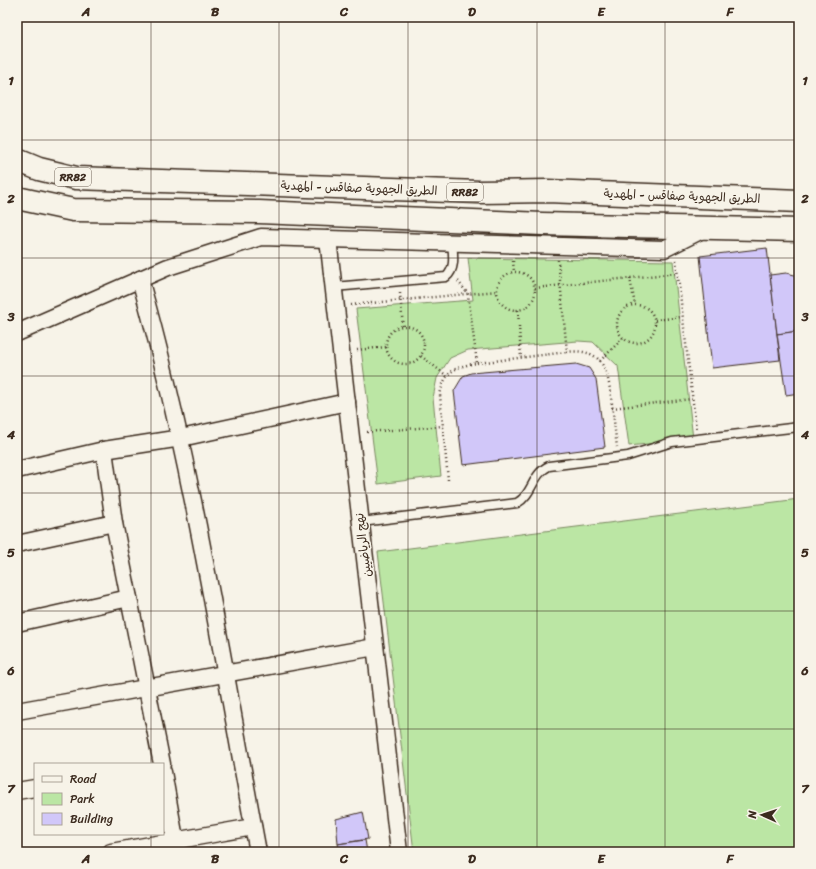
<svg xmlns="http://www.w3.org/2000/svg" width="816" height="869" font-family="Sriracha,'Playpen Sans Arabic',sans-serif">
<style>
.green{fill:#bbe6a4;stroke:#7b8861}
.building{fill:#d1c7f9;stroke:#3b2a1e}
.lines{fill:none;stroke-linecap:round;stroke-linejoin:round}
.service-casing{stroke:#3b2a1e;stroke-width:11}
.minor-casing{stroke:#3b2a1e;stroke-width:19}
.primary-casing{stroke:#3b2a1e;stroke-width:25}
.path{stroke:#3b2a1e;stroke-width:2.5;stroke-dasharray:1 3;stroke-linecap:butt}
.service{stroke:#f7f3e8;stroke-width:8}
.minor{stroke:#f7f3e8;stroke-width:16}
.primary{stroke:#f7f3e8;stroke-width:22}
.grid{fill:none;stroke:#3b2a1e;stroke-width:1;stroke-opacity:0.55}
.labels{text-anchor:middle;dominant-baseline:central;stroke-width:3;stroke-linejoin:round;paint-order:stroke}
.shield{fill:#f7f3e8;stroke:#73665b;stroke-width:1}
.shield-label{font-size:11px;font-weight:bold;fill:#3b2a1e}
.street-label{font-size:12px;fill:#3b2a1e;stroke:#f7f3e8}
.neatline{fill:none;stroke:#3b2a1e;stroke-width:1.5}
.grid-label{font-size:13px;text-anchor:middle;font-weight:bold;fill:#3b2a1e}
</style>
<rect width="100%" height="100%" fill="#f7f3e8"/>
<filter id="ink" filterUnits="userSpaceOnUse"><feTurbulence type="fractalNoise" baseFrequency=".025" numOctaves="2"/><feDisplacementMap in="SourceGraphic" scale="8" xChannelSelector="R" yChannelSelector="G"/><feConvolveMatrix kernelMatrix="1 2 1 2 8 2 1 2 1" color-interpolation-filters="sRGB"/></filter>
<g filter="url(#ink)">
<g class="green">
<path d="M468,258l205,3 20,178 -64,7 -11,-80 -25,-24 -15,-1 -110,9 -18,8 -13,20 -4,20 8,78 -63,8 -22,-175 117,-9z"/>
<path d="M799,499v353h-385l-36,-300z"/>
</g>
<g class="building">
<path d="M767,248l13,112 -68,8 -12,-112z"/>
<path d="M786,273l13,3v55l-22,3 -7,-59z"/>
<path d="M799,331v62l-13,2 -9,-61z"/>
<path d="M576,364l13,4 7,11 9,68 -142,18 -9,-74 9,-15 8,-3z"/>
<path d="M363,812l5,27 -30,5 -2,-25z"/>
<path d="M365,840l2,12h-27l-2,-8z"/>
</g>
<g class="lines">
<defs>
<g id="service">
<path d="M334,287l112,-10c10,-8 7,-23 6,-35"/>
<path d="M361,522l156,-19c16,-9 15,-29 32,-37l79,-10 44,-14 127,-15"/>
</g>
<g id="minor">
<path d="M328,239l71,613"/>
<path d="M140,279c53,187 82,381 118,573"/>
<path d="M17,333l151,-66 93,-30 403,12 40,-20"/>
<path d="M104,450l10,73 48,241"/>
<path d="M17,470l87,-20 77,-12 166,-36"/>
<path d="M17,544l97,-21"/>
<path d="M17,623l112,-25"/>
<path d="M17,711l358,-64"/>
<path d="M163,772l14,78"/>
<path d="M17,791l18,-3"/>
<path d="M111,852l142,-25"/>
</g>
<g id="primary">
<path d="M17,160l22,9 37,9 403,14 68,-1 252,10"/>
<path d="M17,198l56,12 186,2 283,12 257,6"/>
</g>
</defs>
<use href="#service" class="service-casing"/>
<use href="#minor" class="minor-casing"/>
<use href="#primary" class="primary-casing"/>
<g class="path">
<path d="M558,260l9,92c39,-5 41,22 45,52 2,14 3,28 5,43"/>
<path d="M676,260l20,168"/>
<path d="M513,261l1,11"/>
<circle cx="516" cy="291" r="19"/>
<path d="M630,278l5,27"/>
<path d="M535,288l142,-15"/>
<path d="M400,293l3,34"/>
<path d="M351,305l146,-14"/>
<circle cx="636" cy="324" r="19"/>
<path d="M518,310l3,48"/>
<path d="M655,320l27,-3"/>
<circle cx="405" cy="345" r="19"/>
<path d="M357,350l29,-3"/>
<path d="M421,356l26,20"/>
<path d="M600,361l23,-23"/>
<path d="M477,363l90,-11"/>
<path d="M612,408l80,-9"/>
<path d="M367,432l76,-6"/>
<path d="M448,480l-8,-85c5,-24 14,-28 37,-32l-9,-69 -10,-13"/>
</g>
<use href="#service" class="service"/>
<use href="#minor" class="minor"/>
<use href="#primary" class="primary"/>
</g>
</g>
<path class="grid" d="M151,17v747M279,17v835M408,17v835M537,17v835M665,17v835M17,140h782M17,258h782M17,376h782M17,493h782M17,611h782M17,729h782M151,834v18"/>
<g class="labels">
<g class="shield">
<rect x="55" y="168" width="36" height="18" rx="3"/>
<rect x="447" y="183" width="36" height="18" rx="3"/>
</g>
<g class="shield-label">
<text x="73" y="177">RR82</text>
<text x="465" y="192">RR82</text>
</g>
<g class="street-label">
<text transform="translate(359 188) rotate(2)">الطريق الجهوية صفاقس - المهدية</text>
<text transform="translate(682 196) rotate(2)">الطريق الجهوية صفاقس - المهدية</text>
<text transform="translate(363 545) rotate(-97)">نهج الرياضيين</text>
</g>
</g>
<rect width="816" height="869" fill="none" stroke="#f7f3e8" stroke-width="44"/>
<rect x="34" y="763" width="130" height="72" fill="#f7f3e8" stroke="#aca397"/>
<rect x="42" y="776" width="20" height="6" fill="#f7f3e8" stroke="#aca397"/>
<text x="70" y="783" font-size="12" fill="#3b2a1e">Road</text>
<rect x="42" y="793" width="20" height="12" fill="#bbe6a4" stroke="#aca397"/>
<text x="70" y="803" font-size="12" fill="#3b2a1e">Park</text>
<rect x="42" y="813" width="20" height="12" fill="#d1c7f9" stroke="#aca397"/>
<text x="70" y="823" font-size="12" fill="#3b2a1e">Building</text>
<g transform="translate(762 815) rotate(273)" stroke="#f7f3e8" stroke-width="3" paint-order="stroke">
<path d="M0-3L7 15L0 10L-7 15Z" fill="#3b2a1e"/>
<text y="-6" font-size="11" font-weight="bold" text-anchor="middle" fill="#3b2a1e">N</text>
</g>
<rect x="22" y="22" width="772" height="825" class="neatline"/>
<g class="grid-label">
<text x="86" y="16">A</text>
<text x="215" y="16">B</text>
<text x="344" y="16">C</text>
<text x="472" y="16">D</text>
<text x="601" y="16">E</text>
<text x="730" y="16">F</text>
<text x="11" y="85">1</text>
<text x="805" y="85">1</text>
<text x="11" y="203">2</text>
<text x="805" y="203">2</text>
<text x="11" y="321">3</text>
<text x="805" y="321">3</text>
<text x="11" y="439">4</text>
<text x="805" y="439">4</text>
<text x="11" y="557">5</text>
<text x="805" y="557">5</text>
<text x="11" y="675">6</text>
<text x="805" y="675">6</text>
<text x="11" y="793">7</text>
<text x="805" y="793">7</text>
<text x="86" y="863">A</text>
<text x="215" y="863">B</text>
<text x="344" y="863">C</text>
<text x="472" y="863">D</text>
<text x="601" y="863">E</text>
<text x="730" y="863">F</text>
</g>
</svg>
